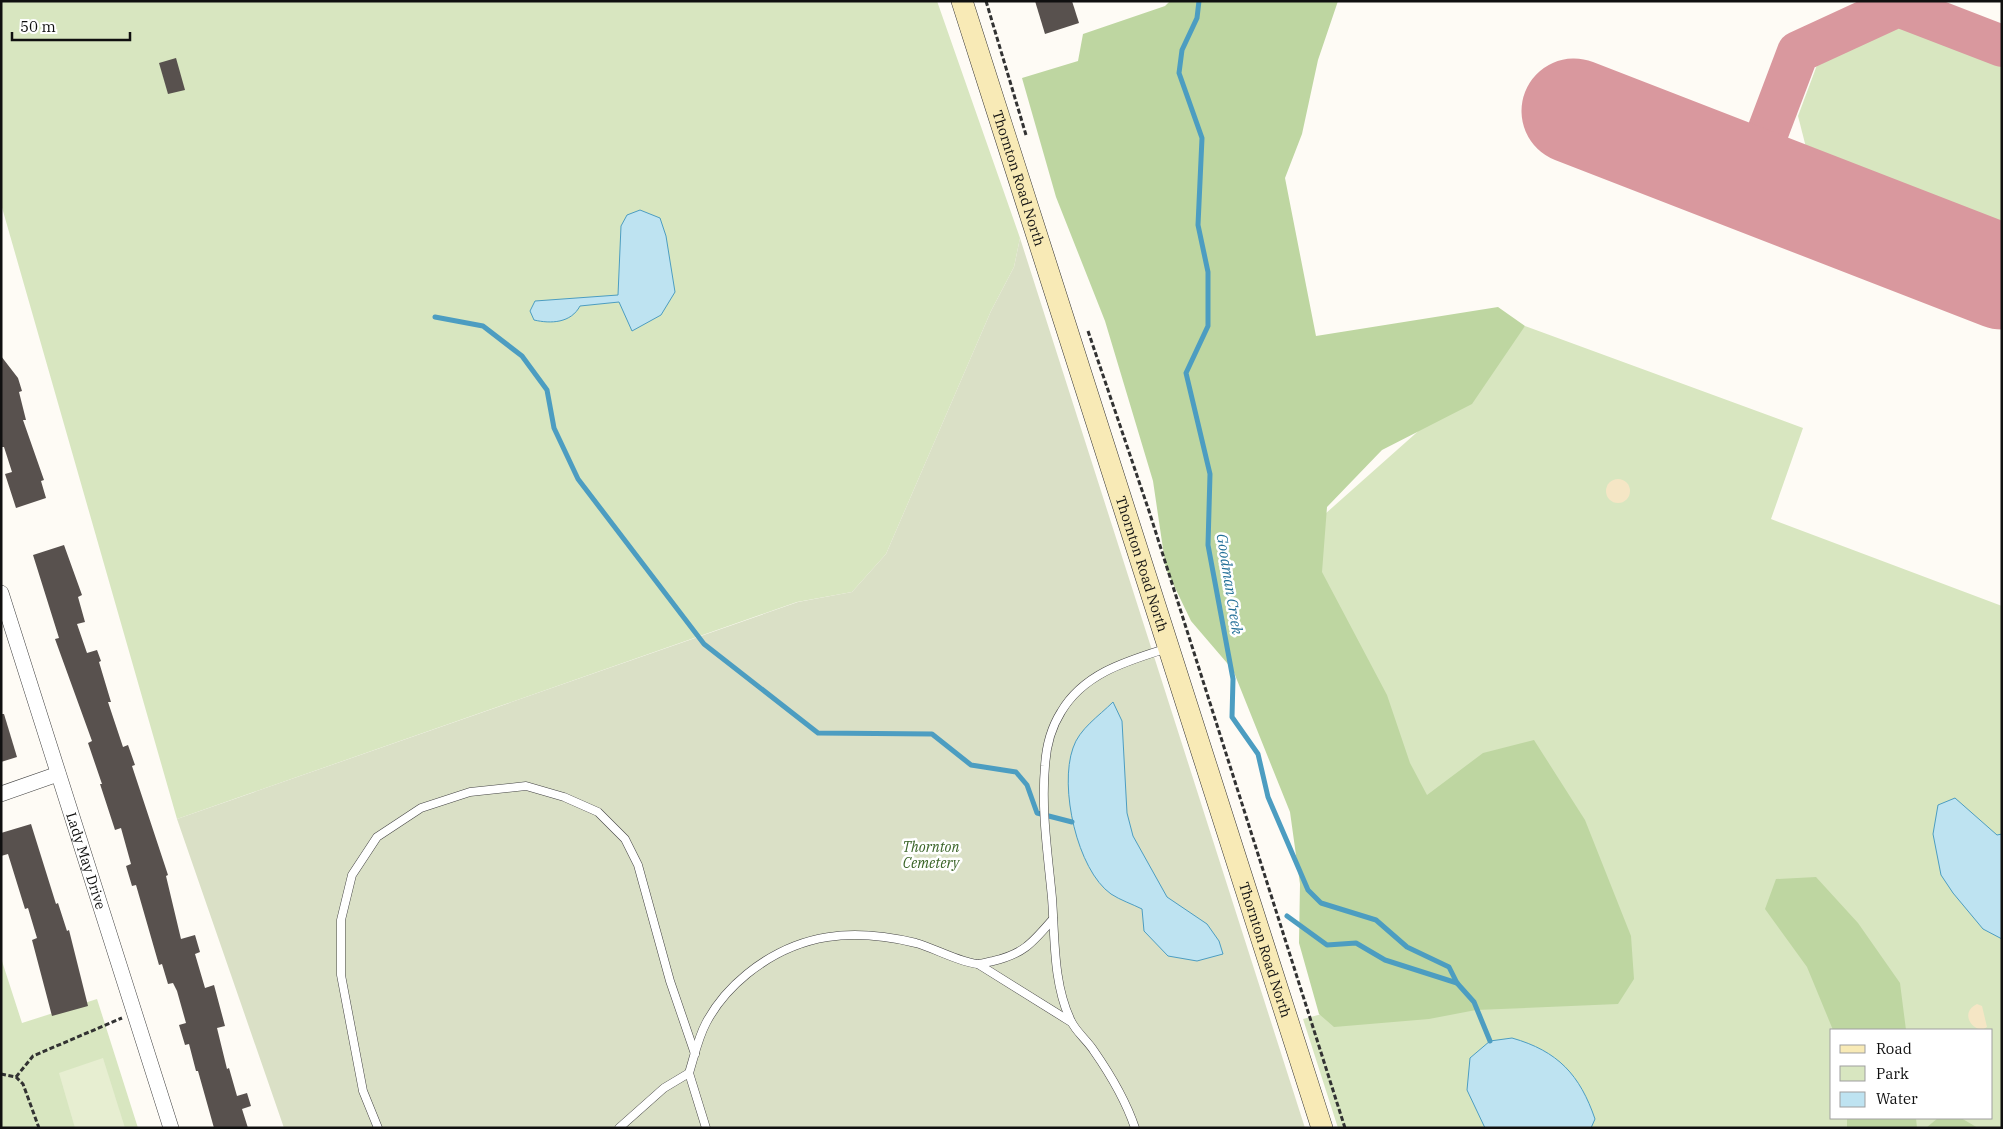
<svg xmlns="http://www.w3.org/2000/svg" width="2003" height="1129" font-family="'IBM Plex Serif',serif">
<style>
.green{fill:#d8e6c0;fill-rule:evenodd}
.forest{fill:#bed6a1}
.sand{fill:#f5e6c5}
.cemetery{fill:#dae0c6}
.pitch{fill:#e7eed1}
.water{fill:#bee3f1;stroke:#4c9dc1}
.lines{fill:none;stroke-linecap:round;stroke-linejoin:round}
.stream{stroke:#4c9dc1;stroke-width:5}
.taxiway{stroke:#d9989e;stroke-width:42}
.runway{stroke:#d9989e;stroke-width:105}
.building{fill:#58514e}
.service-casing{stroke:#434343;stroke-width:9}
.minor-casing{stroke:#434343;stroke-width:16}
.secondary-casing{stroke:#323232;stroke-width:22}
.path{stroke:#323232;stroke-width:3;stroke-dasharray:5 2.5;stroke-linecap:butt}
.service{stroke:#fff;stroke-width:8}
.minor{stroke:#fff;stroke-width:15}
.secondary{stroke:#f8eab6;stroke-width:21}
.labels{text-anchor:middle;dominant-baseline:central;stroke-width:5;stroke-linejoin:round;paint-order:stroke}
.street-label{font-size:14px;fill:#101010;stroke:#fff}
.park-label{font-size:14px;font-style:italic;fill:#386326;stroke:#fff}
.water-label{font-size:15px;font-style:italic;fill:#247098;stroke:#fff}
</style>
<rect width="100%" height="100%" fill="#fefbf5"/>
<g class="green">
<path d="M1,1h936l83,237 -6,29 -23,44 -105,243 -34,38 -55,10 -620,217 -176,-615z"/>
<path d="M1899,24l103,40v172l-192,-73 -12,-47 22,-59z"/>
<path d="M1525,326l278,102 -32,91 231,87v522h-664l-35,-109 158,-42 -64,-163 -90,-284 153,-136zM1832,1030h160v88h-160z"/>
<path d="M1,958l21,65 75,-24 41,129h-137z"/>
</g>
<g class="forest">
<path d="M1170,1h168l-20,59 -16,74 -17,44 31,158 182,-29 27,19 -53,78 -90,46 -55,57 -5,65 65,123 23,68 17,32 56,-42 51,-13 51,80 46,116 3,43 -16,25 -142,6 -47,9 -95,8 -15,-13 -20,-71 1,-59 -10,-72 -57,-142 -42,-49 -25,-52 -13,-88 -48,-160 -49,-124 -34,-119 56,-17 5,-27 82,-28z"/>
<path d="M1816,877l42,46 42,60 6,47h-73l-26,-63 -42,-58 11,-30z"/>
<path d="M1847,1118h69l1,10h-70z"/>
<path d="M1938,1118h23l17,10h-52z"/>
</g>
<g class="sand">
<circle cx="1618" cy="491" r="12"/>
<path d="M1977,1004l5,2 5,21 -5,3c-14,-3 -20,-19 -5,-26z"/>
</g>
<path class="cemetery" d="M1020,238l285,890h-1021l-107,-309 621,-217 54,-10 34,-38 105,-243 23,-44z"/>
<path class="pitch" d="M103,1058l22,70h-50l-16,-55z"/>
<g class="water">
<path d="M640,210l20,8 6,18 9,56 -14,23 -29,16 -13,-29 -39,4c-9,17 -29,18 -46,14l-4,-9 5,-10 83,-6 3,-69 6,-11z"/>
<path d="M1113,702l9,19 5,92 6,23 34,61 40,27 12,17 4,13 -26,7 -29,-5 -24,-25 -2,-22c-10,-5 -22,-9 -31,-15 -34,-24 -52,-107 -38,-146 6,-19 26,-32 40,-46z"/>
<path d="M1955,798l42,37 5,-1v105l-19,-10 -30,-36 -12,-18 -8,-41 5,-29z"/>
<path d="M1512,1038c46,13 68,37 83,81l-4,9h-106l-18,-38 3,-32 20,-17z"/>
</g>
<g class="lines">
<g class="stream">
<path d="M1199,1l-2,17 -15,32 -3,23 23,65 -4,87 10,47v54l-22,47 24,101 -2,71 25,134 -1,38 26,37 10,43 40,93 13,13 55,17 31,27 42,20 8,16 17,19 16,39"/>
<path d="M435,317l48,9 39,30 25,34 7,38 24,51 126,165 114,89 114,1 39,31 45,7 11,13 10,28 35,9"/>
<path d="M1287,916l40,29 29,-2 29,17 72,23"/>
</g>
<path class="taxiway" d="M1750,179l48,-127 100,-46 104,40"/>
<path class="runway" d="M1574,111l428,166"/>
</g>
<g class="building">
<path d="M1035,1h37l7,22 -34,11z"/>
<path d="M176,58l9,32 -17,4 -9,-31z"/>
<path d="M1,356l17,22 4,13 -3,1 7,28h-3l21,60 -3,1 5,17 -30,10 -11,-34 7,-2 -8,-25h-3z"/>
<path d="M64,545l18,50 -4,2 7,25 -8,2 10,29 10,-3 4,11 -2,1 12,40h-3l15,45 5,-2 7,20 -3,1 36,109 -2,1 15,63 14,-4 5,17 -5,2 10,34 9,-3 11,41 -8,2 10,41 2,-1 8,28 10,-3 4,13 -9,3 6,19h-34l-16,-57h-2l-7,-27 -4,1 -6,-20 7,-2 -9,-32 -4,-8 -5,1 -6,-20 -3,1 -23,-80 -4,1 -6,-20 5,-2 -10,-36 -6,2 -15,-46h2l-14,-41 4,-2 -37,-102 4,-1 -26,-83z"/>
<path d="M1,714h3l13,43 -16,5z"/>
<path d="M31,824l25,80 2,-1 9,28 2,-1 19,76 -36,10 -20,-76 5,-2 -9,-30 -3,1 -17,-55 -7,2v-23z"/>
</g>
<g class="lines">
<defs>
<g id="service">
<path d="M978,964l93,58"/>
<path d="M689,1073l17,55"/>
<path d="M378,1128l-15,-37 -22,-116v-55l11,-45 25,-38 44,-29 49,-16 56,-6 38,11 34,15 27,27 13,26 32,116 25,73"/>
<path d="M619,1128l45,-40 25,-15c5,-16 9,-35 17,-50 10,-19 25,-36 41,-49 52,-42 106,-46 169,-31 18,5 45,20 62,21 4,0 10,-2 15,-3 31,-7 40,-19 60,-42"/>
<path d="M1135,1128c-9,-27 -25,-54 -41,-77 -6,-10 -18,-19 -23,-30 -18,-37 -16,-83 -19,-123 -4,-43 -11,-88 -7,-132 1,-18 6,-38 16,-54 23,-39 66,-51 107,-64"/>
</g>
<g id="minor">
<path id="s1" d="M1,593l170,535"/>
<path d="M1,794l57,-20"/>
</g>
<g id="secondary">
<path id="s2" d="M962,1l360,1127"/>
</g>
</defs>
<use href="#service" class="service-casing"/>
<use href="#minor" class="minor-casing"/>
<use href="#secondary" class="secondary-casing"/>
<g class="path">
<path d="M986,1l40,134"/>
<path d="M1088,331l61,180 196,617"/>
<path d="M1,1074l15,3 7,7 16,44"/>
<path d="M16,1077l17,-21 89,-38"/>
</g>
<use href="#service" class="service"/>
<use href="#minor" class="minor"/>
<use href="#secondary" class="secondary"/>
</g>
<g class="labels">
<g class="street-label">
<text stroke="none"><textPath href="#s2" startOffset="186">Thornton Road North</textPath></text>
<text stroke="none"><textPath href="#s2" startOffset="591">Thornton Road North</textPath></text>
<text stroke="none"><textPath href="#s1" startOffset="281">Lady May Drive</textPath></text>
<text stroke="none"><textPath href="#s2" startOffset="996">Thornton Road North</textPath></text>
</g>
<g class="park-label">
<text x="931" y="847">Thornton<tspan x="931" dy="16">Cemetery</tspan></text>
</g>
<g class="water-label">
<text transform="translate(1230 584) rotate(81)">Goodman Creek</text>
</g>
</g>
<rect width="2003" height="1129" fill="none" stroke="#101010" stroke-width="5"/>
<rect x="1830" y="1029" width="162" height="90" fill="#ffffff" stroke="#9f9f9f"/>
<rect x="1840" y="1045" width="25" height="8" fill="#f8eab6" stroke="#9f9f9f"/>
<text x="1876" y="1054" font-size="15" fill="#101010">Road</text>
<rect x="1840" y="1066" width="25" height="15" fill="#d8e6c0" stroke="#9f9f9f"/>
<text x="1876" y="1079" font-size="15" fill="#101010">Park</text>
<rect x="1840" y="1092" width="25" height="15" fill="#bee3f1" stroke="#9f9f9f"/>
<text x="1876" y="1104" font-size="15" fill="#101010">Water</text>
<path d="M12 32v8h118v-8" fill="none" stroke="#101010" stroke-width="2.5"/>
<text x="20" y="32" font-size="15" fill="#101010" stroke="#ffffff" stroke-width="4" paint-order="stroke">50 m</text>
</svg>
